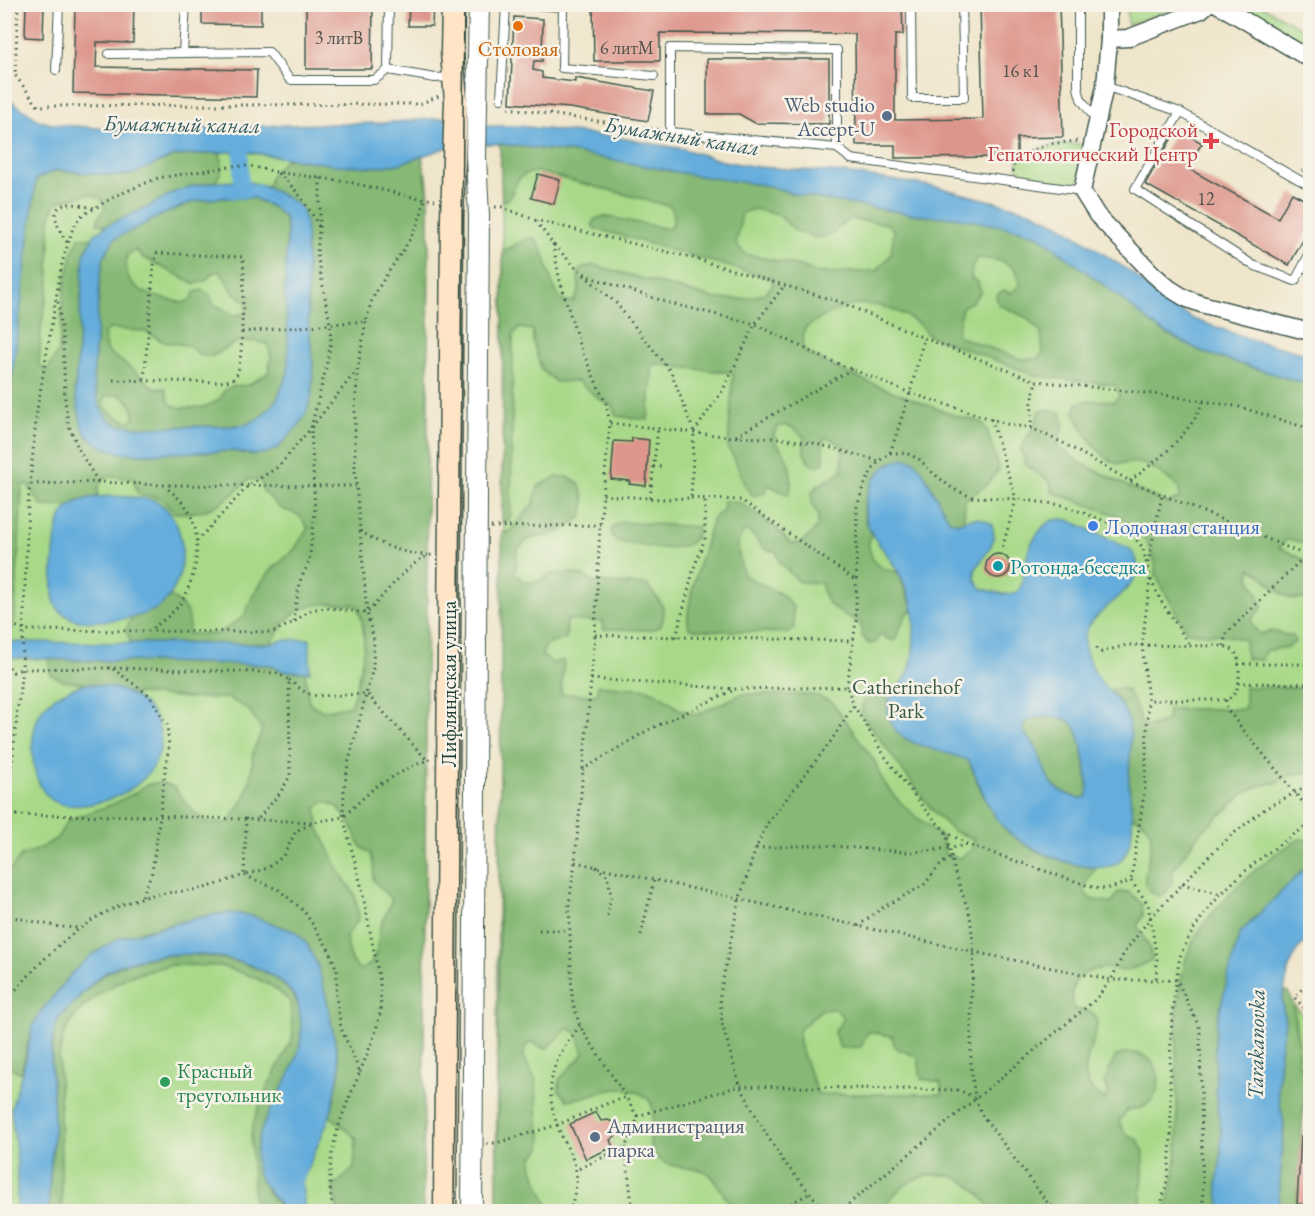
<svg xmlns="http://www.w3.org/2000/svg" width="1315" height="1216" font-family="'EB Garamond',serif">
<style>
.green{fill:#a8d988;stroke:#648b5e;stroke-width:1.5}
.forest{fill:#86b974;stroke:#527b54;stroke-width:1.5;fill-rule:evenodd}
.water{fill:#65addc;stroke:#427588;stroke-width:1.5;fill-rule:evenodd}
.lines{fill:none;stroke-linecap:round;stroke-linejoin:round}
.canal{stroke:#65addc;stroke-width:15}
.building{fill:#de968c}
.service-casing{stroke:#3e564a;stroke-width:10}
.minor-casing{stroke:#3e564a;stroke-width:19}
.tertiary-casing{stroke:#3e564a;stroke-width:22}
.secondary-casing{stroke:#3e564a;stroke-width:25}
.path{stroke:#3e564a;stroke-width:3;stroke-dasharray:1.5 4.5;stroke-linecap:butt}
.service{stroke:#fff;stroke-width:8}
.minor{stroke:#fff;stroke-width:16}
.tertiary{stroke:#fff;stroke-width:20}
.secondary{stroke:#ffe4c6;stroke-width:22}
.tram{stroke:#1f3d34;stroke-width:1.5}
.food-dot{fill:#e8710a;stroke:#f7f3e8;stroke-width:2}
.service-dot{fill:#5c6f8a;stroke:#f7f3e8;stroke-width:2}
.health-dot{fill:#e0444e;stroke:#f7f3e8;stroke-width:2}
.shop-dot{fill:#3f7fe0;stroke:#f7f3e8;stroke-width:2}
.culture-dot{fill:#0f9aa8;stroke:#f7f3e8;stroke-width:2}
.leisure-dot{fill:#2e9e5b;stroke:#f7f3e8;stroke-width:2}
.labels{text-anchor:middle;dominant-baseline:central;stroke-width:5;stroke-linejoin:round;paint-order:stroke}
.number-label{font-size:18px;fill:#4f534a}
.food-label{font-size:21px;fill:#c56008;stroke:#f7f3e8}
.service-label{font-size:21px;fill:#4e5e75;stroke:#f7f3e8;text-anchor:end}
.health-label{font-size:21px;fill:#be3a42;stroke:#f7f3e8;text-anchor:end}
.shop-label{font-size:21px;fill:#366cbe;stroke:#f7f3e8;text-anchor:start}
.culture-label{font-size:21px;fill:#0d838f;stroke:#f7f3e8;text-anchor:start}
.street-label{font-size:21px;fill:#1f3d34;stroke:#f7f3e8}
.park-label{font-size:21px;fill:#3a5c45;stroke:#f7f3e8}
.leisure-label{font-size:21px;fill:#27864d;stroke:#f7f3e8;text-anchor:start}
.water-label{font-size:22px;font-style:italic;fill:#30595e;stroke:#f7f3e8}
</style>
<rect width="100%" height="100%" fill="#f7f3e8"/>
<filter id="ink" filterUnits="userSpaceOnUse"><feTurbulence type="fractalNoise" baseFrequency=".0167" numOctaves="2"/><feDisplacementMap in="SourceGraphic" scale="12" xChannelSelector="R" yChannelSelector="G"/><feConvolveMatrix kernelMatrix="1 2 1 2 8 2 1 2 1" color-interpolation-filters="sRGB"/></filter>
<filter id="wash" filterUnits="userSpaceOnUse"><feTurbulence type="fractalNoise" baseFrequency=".008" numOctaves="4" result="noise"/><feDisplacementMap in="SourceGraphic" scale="24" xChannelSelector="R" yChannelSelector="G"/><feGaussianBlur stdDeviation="1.35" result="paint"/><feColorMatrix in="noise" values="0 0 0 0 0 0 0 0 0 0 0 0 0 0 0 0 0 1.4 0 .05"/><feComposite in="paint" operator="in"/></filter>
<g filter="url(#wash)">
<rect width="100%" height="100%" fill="#efe5ca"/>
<g class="green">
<path d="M1127,5v-1l57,1 -56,20z"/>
<path d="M1250,5h10l50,28v14l-64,-37z"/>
<path d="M500,144l539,92 166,117 105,32v478l-70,70 -12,44 -11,44v162l4,28 -724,1c-4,-356 16,-712 3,-1068z"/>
<path d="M1066,144h18l-6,40 -61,-7 1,-17c9,0 15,-7 23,-11 8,-3 16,-4 25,-5z"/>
<path d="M238,151l96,14 93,9 2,25 -6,1012 -418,1 -1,-775 32,-258 152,-23z"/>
<path d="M1294,1005l16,17v50h-4l-8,-9c1,-20 -3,-38 -4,-58z"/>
</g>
<g class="forest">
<path d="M500,144l76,9 193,33 25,8 61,11 70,11 29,1 30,5 32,7 23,7 66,50 55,44 45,23 105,32v162l-12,-6 -11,-1 -8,7 31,16v37c-6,-2 -12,0 -18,-1 -16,-5 -31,-28 -42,-31v9l13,29 -12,14 3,8 6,6 10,-3 23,5 2,6 -7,5 -23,4 -3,9 -16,-1 -1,-19 -20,-5 -38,-3 -31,-56 -1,-15 -8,-18 -11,-14 -20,-14 -64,-23 -2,-10 -25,-18 -4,-15c6,-14 16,-23 18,-38l11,-2 11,4c6,17 -1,17 -4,33l26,18 44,22 40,17 13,-5 -1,-10c-9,-9 -28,-23 -40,-25 -7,-2 -16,2 -24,0 -16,-6 -34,-35 -41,-51l3,-9 11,-3 26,1 6,-6 -5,-10 -78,-9 -109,-41c-8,-12 -19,-19 -32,-24 -38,-15 -60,-3 -91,17l-3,16 4,9 47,23 103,40 25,6 6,8 12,39 -12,16 -22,15 -1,20 -7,3 -8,-3 -27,-50 -8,-9 -30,6c-12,15 -23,32 -19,52 1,5 5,9 6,13 0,5 -3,10 -2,15 3,18 13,23 29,25l15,37c-14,9 -10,20 -19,32l-7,-2 -4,-5 -5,2 -1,6 -6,2 -3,-1 -6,-7 -2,-13c-12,-7 -30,-13 -35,-26 -3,-5 -1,-8 -4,-14l-22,-1 -20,-20 -2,-10 -12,-3 -16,-18 -6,1 -6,13 4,21 4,10 38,19 10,12 1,22 -5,4 -90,-3 -10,-2c-7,-20 18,-84 23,-108l4,-5 7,-3 1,-11 16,2 35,24 16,17c12,1 30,-15 27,-29 -2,-7 -2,-1 -5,-8 -2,-4 -1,-11 -1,-15 7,-10 20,-13 30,-22l1,-24 -15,-9 -5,3c-1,9 2,14 1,23l-8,3 -7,-3 -5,-10v-16c-7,-7 -14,-13 -25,-11l-5,7 1,9c14,13 20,34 14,53l-21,-10 -3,8 -11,3c-14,-9 -13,-33 -26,-47l5,-76 -80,-9 -5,56 -32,-4 -4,-10 -14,-8 -21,-17 -21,1 -15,-13 -8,-27v-12l-14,-2 -6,7 -2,179 -2,6 -7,3 1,-272 24,-12 8,-1c15,19 11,46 29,64l10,-1 5,-10 -1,-17 4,-6 12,-3 122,34h27l20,-5 9,-8 1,-7 -179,-51 -2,-4 3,-5 9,-3 65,13c7,-10 6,-14 1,-23l-132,-34c-23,1 -20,11 -30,28l-6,1zM754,209l23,5 19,17 20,7 17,-4 8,-9 10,-6 37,5 6,7 -3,23 -14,17 -59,2 -17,-7 -56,-12 -9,-10 6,-31zM978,258c21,1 40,4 42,27l-9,8 -8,-3 -7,6 2,8 29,14 14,14 2,21 -7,6h-16l-60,-22 -3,-4 5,-26 10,-5 9,-10 -3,-10 -7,-4 1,-11z"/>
<path d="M219,153c6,10 3,19 -4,29l-22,4 -21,7 -22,13 -44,20 -9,-3 1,-5 7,-10 -4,-10 -12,-4 -27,6 -7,5 -5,15 -1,65 -8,42 -2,38 8,6 12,-21 5,-61 9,-39 6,-12h14l-9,17 -9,137 28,55 20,6 21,1 90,-3 19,4 14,-2 11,-5 12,-13 16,-22 6,-19 1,-30 -5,-46 -1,-68 -21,-53 -18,-9c0,-13 9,-21 19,-29l87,8 25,-3 23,-9 7,44 -6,1012h-85l-5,-24 21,-19 2,-30 -26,-22 5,-21 5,-28 -14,-71 -9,-32 -21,-32 -47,-17 -19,-2 -20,2 -69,16 -69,42 -33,41 -11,29 -7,30 -16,-8v-195l6,-1 10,-13 18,-7 18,-11 11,-18 45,-16 20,-10 13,-9 14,-3 14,5 16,21 17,15h22l16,-26 6,-20 2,-25 9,-22 -13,-20 -21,-12h-39l-59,-5 -19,-6 -47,-6 -13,-6 -3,-16 223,6 12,6 22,1 4,31 14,8 28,-6c10,-36 20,-64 6,-100 -24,-3 -53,-4 -71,16 -6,6 -10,16 -16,23l-138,-1c-7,-10 -7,-16 0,-25 16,-4 27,-11 38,-22 17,13 22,16 18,38h30l26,-18 10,-23 16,-22 24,-21 14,-22 -9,-13 -19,-7 -17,-17 -2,-10 -12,-2c-26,25 -37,35 -74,34l-15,-15 -18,-3 -5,-3 -4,-14 -20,-2 -11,3 -4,9v9l-20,4 -9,6 -27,-1 -15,-22 -5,2 -7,131 -4,17 -6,4v-201l31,-258 21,-9 61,6 14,-2 42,-18zM325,801l13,6 13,18 9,21 11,8 3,13 -1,13 19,20 -12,27 -3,23 -6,14 -11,6 -9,-10 -5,-23 13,-19 -4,-23 -17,-26 -19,-41 -3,-20z"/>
<path d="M218,198h36l20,10 10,9 3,15 -2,57 3,52v32l-12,28 -15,16 -13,7 -18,2 -92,1 -20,-2 -11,-7 -8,-13 -6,-24 7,-103 4,-22 10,-17 48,-24 30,-13zM136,250l6,7 53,27 12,-4 5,-7 8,-2 14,22 13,9v11l-12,2 -22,-11 -3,-9 -8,-5 -8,2 -2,7 -9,4c-19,-5 -50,-8 -56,-29 -2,-6 -1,-13 0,-19zM110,329l35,2 19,11 23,3 15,11h11l24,-14 17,-1 14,3 3,13 -3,16 -20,12 -15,1 -8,4 -6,10 -14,7 -25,1 -10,-4 -5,-16h-12c-13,-16 -31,-25 -47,-38l-2,-17zM118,394c11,6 15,11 17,23l-6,5c-11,-3 -20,-9 -26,-19l2,-6z"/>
<path d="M557,477h11l11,6 6,17 -3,17 -20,13 -16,6 -17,3 -12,11 -2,24 10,8h11l15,-8 20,-1 12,3 10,6 54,3c11,16 22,20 14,41l-10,4 -48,-1 1,-7 -37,-2 -1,19 -20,6 -4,10 10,8 12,-3 -3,34 36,1 1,-10 49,4 12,5 20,15 17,6 46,-21 73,1 17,7 44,61c5,29 44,57 66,74l3,17 14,4 12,-8 4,-11 -22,-8 -21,-21 -71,-96c1,-11 3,-15 12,-22h11l5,8 -1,13 44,35 24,6 13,7c6,14 11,30 19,43 25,43 61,57 109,63l-9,12 -4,12 6,8 22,4 6,-11h11l13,12 1,12 -6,10 13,22 2,12c-9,4 -20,10 -30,11 -5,0 -10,-3 -14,-3 -26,1 -42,13 -34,41 4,1 10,1 14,2 31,12 -32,64 17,88l3,-6 -4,-11 12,-26c8,-2 15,-5 23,-2 24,7 26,40 6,52 -5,3 -12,3 -18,4l-8,11 6,12 13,7 6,12 -3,51 -4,8h-146c-25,-49 -83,-48 -108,0h-149c-6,-8 -18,-33 -26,-38 -14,-8 -34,-3 -48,-13 -28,-18 18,-60 -31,-70 -23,-5 -39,9 -62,10l-8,-10v-10l25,-27 -7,-19 -8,-6c-10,7 -14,15 -24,21l-14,-7 -6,5 -1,10 12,24 2,42 4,14 -1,11 -9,10 1,11 17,42 -53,1 5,-680h7l25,-29 4,-17zM836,1009l8,10 -10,13 6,16 21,-1 7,-15 24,4 3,12 23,9 3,22 19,3 3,12h-125l-19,-50v-14l22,-20z"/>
<path d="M622,522l76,5c-1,4 -2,10 -5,13 -14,16 -60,4 -78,1l-4,-9 3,-6z"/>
<path d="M1245,687l65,1v83l-22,5 -9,6 -20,4 -14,7 -46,41 -28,39 1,9 -6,10 -7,4c-34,-10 7,-51 -14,-72 -3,-4 -9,-6 -13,-8 -2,-14 -3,-28 -3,-42 -1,-33 8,-57 -19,-84l9,-2 8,2 9,17 7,20 15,-2 9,-6 1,-10h77z"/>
<path d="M1045,717c9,0 20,0 27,6 10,9 18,62 15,74 -9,2 -14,0 -22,-4 -21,-9 -20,-29 -30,-47 -3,-5 -8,-9 -12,-14l1,-9 9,-5z"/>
<path d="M1300,839l9,1 1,3v20l-70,70 -23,88 -1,61 5,50v25l-4,26 4,28 -57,1c14,-33 14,-73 13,-108 0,-48 -5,-98 9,-145 12,-43 75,-99 114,-120z"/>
<path d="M181,954c55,3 136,18 120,94 -4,19 -18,40 -27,58 -4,6 -10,13 -11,20 -2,6 1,60 3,64 5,7 12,12 16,21h-28l-3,-76 3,-15 10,-26 29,-57 -3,-36 -20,-16 -24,-11 -26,-8 -50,-1 -43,12 -28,17 -23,20 -12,19 -5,24 3,154 -13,1c-2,-31 6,-61 5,-92 -1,-32 -6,-63 2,-95 2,-8 11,-15 17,-21 36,-41 56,-44 108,-50z"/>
<path d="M1284,991l4,1 6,13 1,21 4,18 -1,19 8,9 -10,139 -18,1 6,-88 -6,-31 2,-43 5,-28 -3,-21z"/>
</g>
<g class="water">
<path d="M5,82l6,19 29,20 12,3 92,8 139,-7 99,-2 59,-5 47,8h31l95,11 69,12 44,13 32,5 86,6 92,14 93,24 29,13 70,47 35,30 29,18 60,21 57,15v30l-105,-32 -45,-23 -55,-44 -66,-50 -23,-7 -62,-12 -29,-1 -70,-11 -61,-11 -25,-8 -77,-11 -116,-22 -76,-9h-43l-58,20 -25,3 -40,-2 -86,-13h-18l-56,4 -41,18 -15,2 -61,-6 -21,9 -31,258z"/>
<path d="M245,181l17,4 24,12 15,11 5,16 2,94 5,46 -1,31 -6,18 -6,11 -22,24 -11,5 -14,2 -19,-4 -90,3 -22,-1 -19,-6 -15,-10 -6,-10 -7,-35 9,-137 11,-21 11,-8 44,-20 22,-13 21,-7 22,-4zM218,198h36l20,10 11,10 2,14 -2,57 3,52v32l-12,28 -15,16 -13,7 -18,2 -92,1 -20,-2 -11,-7 -8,-13 -6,-24 7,-103 4,-22 10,-17 48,-24 30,-13z"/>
<path d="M904,458l10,3 8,9 27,50 8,3c14,-6 21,-8 35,1l2,12 -3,10 -16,24v9l6,9c54,19 36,-9 49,-41 3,-8 8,-14 13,-20 8,-8 15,-9 26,-7l61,29c32,37 -46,59 -46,91 0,13 9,31 17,42 8,11 19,18 25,32 9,22 2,48 3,72 1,15 5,30 3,45 -1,9 -5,23 -11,29 -22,23 -99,-12 -116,-31 -18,-19 -25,-45 -36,-68 -20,-10 -67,-14 -77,-36 -14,-31 10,-34 18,-56 4,-11 5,-48 3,-59 -4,-19 -14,-38 -25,-54 -5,-8 -12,-14 -16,-22 -11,-18 -8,-39 3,-56 8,-11 16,-17 29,-20zM1045,717c9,0 20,0 27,6 10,9 18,62 15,74 -9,2 -14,0 -22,-4 -21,-9 -20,-29 -30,-47 -3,-5 -8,-9 -12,-14l1,-9 9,-5z"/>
<path d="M113,496c11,1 37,1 45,6 33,21 31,81 2,104 -16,13 -59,17 -80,15 -8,-1 -22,-9 -25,-17 -5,-14 -1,-63 3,-78 2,-6 6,-15 11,-19 12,-10 30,-10 44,-11z"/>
<path d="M310,639v33l-27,-1 -12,-6 -266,-7v-16l265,2 13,-4z"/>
<path d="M83,684c99,1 103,99 13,119 -14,3 -32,5 -44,-3 -24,-17 -25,-72 -8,-93 10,-12 25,-17 39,-23z"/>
<path d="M1310,863v74l-13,13 -8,18 -7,33 3,21 -5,28 -2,43 6,31 -6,87h-57l-4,-28 4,-26v-25l-5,-35 -1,-55 2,-21 11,-44 12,-44z"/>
<path d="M230,913l19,2 47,17 11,12 10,20 9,32 14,71 -5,28 -5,21 -28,66 3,29h-23c-8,-20 -26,-25 -26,-50 -2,-52 54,-88 44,-144 -1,-6 -1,-13 -4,-18 -31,-50 -136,-55 -184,-30 -15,7 -29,23 -40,36 -5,5 -12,11 -15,17 -11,23 -3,73 -3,99 0,30 -7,60 -5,90h-32v-49l-6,-53 15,-50 6,-31 7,-14 33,-41 18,-17 29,-18 91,-23z"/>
</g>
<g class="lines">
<path class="canal" d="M232,191h9v-47"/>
</g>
<g id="blocks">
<g class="building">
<path d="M26,4h18l-1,34 -18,-1z"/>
<path d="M75,4h59l-1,39 -36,-1 -1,25 161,3 -1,27 -183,-4z"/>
<path d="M202,4h59v21l-59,-1z"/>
<path d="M306,4h67l-1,65h-66z"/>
<path d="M409,4h24l-1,22h-24z"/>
<path d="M593,4h309l1,31h-8v85l88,-1 -3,-115h79l4,133 -46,1v19l-122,1v-13h-39l-1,-111 -195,-1v28h-66z"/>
<path d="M514,17l29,2 -1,42h-8l-1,9 9,2v6l33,4v-4l79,13 -6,30 -78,-13 -60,-5z"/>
<path d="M707,59h122v65l-74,-1 -16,-9h-32z"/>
<path d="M1177,129l25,14 -15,25 91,50 14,-25 19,10v23l-22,39 -144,-81z"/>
<path d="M538,174l22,6 -6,24 -23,-6z"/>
<path d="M632,438l17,2 -3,46 -17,-2 1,-3 -19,-2 3,-38 18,1z"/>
<circle cx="998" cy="566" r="12"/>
<path d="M596,1112l5,9 7,-1 7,3 2,6 -1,6 -6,5 3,7 -27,12 -16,-35z"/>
<path d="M1301,1136h10v69l-14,-1z"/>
</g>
</g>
</g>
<g filter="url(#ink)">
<use href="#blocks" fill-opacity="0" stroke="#3e564a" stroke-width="1.5"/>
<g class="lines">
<defs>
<g id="service">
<path d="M516,4h14"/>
<path d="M911,4l1,94h52l-2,-94"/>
<path d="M1078,4v84l3,11 16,23"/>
<path d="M530,5l33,2 -1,61 92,8"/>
<path d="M670,48l167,2v98l-167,-16z"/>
<path d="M183,53l3,-49"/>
<path d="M109,54l160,-2 21,28h84l14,-10 1,-66"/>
<path d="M56,70l3,-66"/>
<path d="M388,70l47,8 18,-1"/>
<path d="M1105,86l75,26 130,74"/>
<path d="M501,99l5,-95"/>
<path d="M1180,112l-45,77 118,76 42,16 15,-28"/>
<path d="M837,148l14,11 231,32"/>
</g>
<g id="minor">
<path d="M1109,4v35l-4,47 -23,105 15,24 56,59 16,14 16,10 16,6 109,28"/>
<path d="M1217,4l93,55"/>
<path d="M1109,39l19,-1 73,-28 7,-6"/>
</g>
<path id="tertiary" d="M472,1212l7,-996 -3,-59 3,-153"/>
<path id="secondary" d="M445,1212l7,-995 4,-116 -4,-48 1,-49"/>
</defs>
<use href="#service" class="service-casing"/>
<use href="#minor" class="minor-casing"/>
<use href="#tertiary" class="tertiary-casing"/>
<use href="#secondary" class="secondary-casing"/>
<g class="path">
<path d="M18,4l-3,71 23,31 382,-2 19,-8"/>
<path d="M1281,12l5,-8"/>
<path d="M508,108l151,22"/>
<path d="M1304,119l6,9"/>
<path d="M1302,171l8,-7"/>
<path d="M1013,172l1,-13 34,-15 30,-3"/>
<path d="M278,173c18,16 30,32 41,54"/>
<path d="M495,207h7l33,13 158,38 147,44 84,36 112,43 136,15 68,11 70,22"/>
<path d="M536,221l17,23 26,27"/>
<path d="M67,242c-8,-11 -22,-37 3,-38 8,0 17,3 25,4"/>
<path d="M553,244l6,33 20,67 27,60 4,19 -10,102 -5,110 -20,227 -6,42 3,95 8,27 46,71"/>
<path d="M579,270l11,7 79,26 86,21 67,33 88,36 97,31 24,4 32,15 67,38 180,76"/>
<path d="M584,275l32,28 55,69 23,60 -3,66 -28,1 -60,-4"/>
<path d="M58,302l5,38 2,60 3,24 12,28 18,30"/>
<path d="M242,332l124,-11c2,-7 4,-16 7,-23 18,-36 44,-57 52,-100"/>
<path d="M113,380l107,2 12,-2 6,-7 3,-20 3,-81 -1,-15 -86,-4 -3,11 -10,116"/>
<path d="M991,419l25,80 -14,50"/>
<path d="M610,423l122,14 45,1 36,5 66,18"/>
<path d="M1031,428l1,-25 4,-23"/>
<path d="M694,432l29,-42 32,-66 29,-38"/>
<path d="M736,436l116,-67"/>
<path d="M890,453h16l13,6 14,14 20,16 19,8 44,2 46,6 33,12 22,9 17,11 9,11 7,31 -8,66 6,55 -3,87 -14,94"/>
<path d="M647,466l16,1"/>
<path d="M1130,481c28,-21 59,-45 73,-79"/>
<path d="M31,484l67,-2 66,3 192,1"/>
<path d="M650,498l8,-70"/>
<path d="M691,498l50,2 114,80"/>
<path d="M491,527l109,-2"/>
<path d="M360,531c22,14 41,23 68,24"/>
<path d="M197,541l52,-56 29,-18 33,-39 14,-56 6,-30 -1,-18 -13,-70 3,-36v-41"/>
<path d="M1148,563l14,-68"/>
<path d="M1151,580l10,21 29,44"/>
<path d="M294,622l2,-19 4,-22 9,-19 6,-50 -4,-84 46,-58"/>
<path d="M11,624l13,6 249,2 21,-10 13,-10 8,-3 15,-1 37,5c14,-14 47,-58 66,-58"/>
<path d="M153,628c11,-8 23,-17 30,-29 14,-25 20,-63 5,-89 -6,-10 -14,-16 -23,-23"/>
<path d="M595,635l258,6"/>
<path d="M676,637l18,-69 11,-30v-39"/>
<path d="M1224,646l1,-11 85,-84"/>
<path d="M1096,648l5,4 26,-7 97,1 9,4 5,6c1,16 5,37 -12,44h-78"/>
<path d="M1238,664h72"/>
<path d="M9,667l4,5 9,-3 89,-1 150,4 16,1 12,7 1,96 -10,17 -22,26"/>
<path d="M113,669l36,26 18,30 2,22 -4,24 -5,45 -8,56 -10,25"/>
<path d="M591,679l145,10 111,-2 7,19 30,49 42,56 20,21 23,13 129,44 13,-1 20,-7"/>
<path d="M289,680l17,13 11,3 50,-2 60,66"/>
<path d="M1238,683l72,1"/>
<path d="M847,687l9,-66 1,-114 6,-19 8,-16 8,-11 11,-8 20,-60 14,-55"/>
<path d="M1226,700l1,9 14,18 69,84"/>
<path d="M582,770l66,-40 86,-40"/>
<path d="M4,815l156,1 155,6 28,-5 32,-30 39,-22 17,-6"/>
<path d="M246,818l-2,57 24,-7 15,-12 13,-25 17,-8"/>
<path d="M946,832l9,41 15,42 4,37 -3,48v67l4,31 7,17 65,87 11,10"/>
<path d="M4,838l18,-169 6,-165 9,-94 25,-147 11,-35 8,-12 14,-8 20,-12 43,-18 76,-12h16l26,6 73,10 58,14 28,4"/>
<path d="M756,848l66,-3 83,7 23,-1 41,-6"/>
<path d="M575,862l399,90 137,28h66l23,49 3,183"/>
<path d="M596,867l12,9 3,19 -4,22"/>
<path d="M1131,881l17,23 9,55 -1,21"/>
<path d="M1182,884l39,10"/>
<path d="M4,915l55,12 20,1"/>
<path d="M858,926l24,-18 42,-23 17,-21 10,-6"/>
<path d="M539,930h30"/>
<path d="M641,935l13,-55"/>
<path d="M1310,981l-16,16 16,17"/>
<path d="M4,1003c41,-46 75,-86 137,-105 20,-6 42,-6 63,-10 14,-3 27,-9 40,-13l35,15 25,21 24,37 9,22 -1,27 5,31 19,44c-21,50 -37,83 -27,140"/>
<path d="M360,1072l15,-38 6,-24 -1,-28 -19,-97 -18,-68 1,-27 4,-26 25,-96 1,-28 -7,-27 -12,-142v-64l3,-39 8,-47"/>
<path d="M637,1116l103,-30 218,4 16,7"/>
<path d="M487,1143h9l61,-18 49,-21 20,-7 11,19 -2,13 -10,18 -49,23"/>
<path d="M625,1147l8,65"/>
<path d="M1308,1208h2"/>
<path d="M570,1212c3,-13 8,-28 6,-41 -2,-13 -11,-27 -16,-39 -18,-41 -9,-73 20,-106"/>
<path d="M775,1212l35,-19"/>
<path d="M826,1212l-43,-51 -21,-34 -22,-41 -18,-62 -2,-30 19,-94 17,-52 11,-24 64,-83 22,-35"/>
<path d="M839,1212l256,-212 16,-20 13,-27 27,-36 59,-62 24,-22 32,-25 44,-23"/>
<path d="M1158,1212c16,-41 13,-84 12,-126 0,-35 1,-70 6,-105 2,-8 2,-19 5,-27 25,-58 78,-97 129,-130"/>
<path d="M1304,1212v-7"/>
</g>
<use href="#service" class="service"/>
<use href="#minor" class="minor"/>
<use href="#tertiary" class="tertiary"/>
<use href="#secondary" class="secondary"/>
<path class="tram" d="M454,1212l10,-1208"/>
</g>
</g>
<circle class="food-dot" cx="518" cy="26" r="6"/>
<g class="service-dot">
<circle cx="887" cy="116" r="6"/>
<circle cx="595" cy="1137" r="6"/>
</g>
<path class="health-dot" d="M1208 132h6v6h6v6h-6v6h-6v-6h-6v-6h6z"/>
<circle class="shop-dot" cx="1093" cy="526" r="6"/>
<circle class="culture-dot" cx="998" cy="566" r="6"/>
<circle class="leisure-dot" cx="165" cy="1082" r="6"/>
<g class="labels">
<g class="number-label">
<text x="339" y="37">3 литВ</text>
<text x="627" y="47">6 литМ</text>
<text x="1021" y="70">16 к1</text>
<text x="1206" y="198">12</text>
</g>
<g class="food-label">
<text x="518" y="48">Столовая</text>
</g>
<g class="service-label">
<text x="875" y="104">Web studio<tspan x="875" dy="24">Accept-U</tspan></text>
<text x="607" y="1125" text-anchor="start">Администрация<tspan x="607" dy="24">парка</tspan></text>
</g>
<g class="health-label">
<text x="1198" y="129">Городской<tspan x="1198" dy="24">Гепатологический Центр</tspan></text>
</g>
<g class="shop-label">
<text x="1105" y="526">Лодочная станция</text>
</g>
<g class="culture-label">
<text x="1010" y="566">Ротонда-беседка</text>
</g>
<g class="street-label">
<text transform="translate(448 684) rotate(-90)">Лифляндская улица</text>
</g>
<g class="park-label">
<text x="906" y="686">Catherinehof<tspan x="906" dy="24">Park</tspan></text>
</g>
<g class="leisure-label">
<text x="177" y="1070">Красный<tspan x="177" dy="24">треугольник</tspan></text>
</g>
<g class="water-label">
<text transform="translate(182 124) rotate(1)">Бумажный канал</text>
<text transform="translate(682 136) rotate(9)">Бумажный канал</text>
<text transform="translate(1256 1044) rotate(-89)">Tarakanovka</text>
</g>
</g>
<rect width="1315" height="1216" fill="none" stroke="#f7f3e8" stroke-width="24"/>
</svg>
